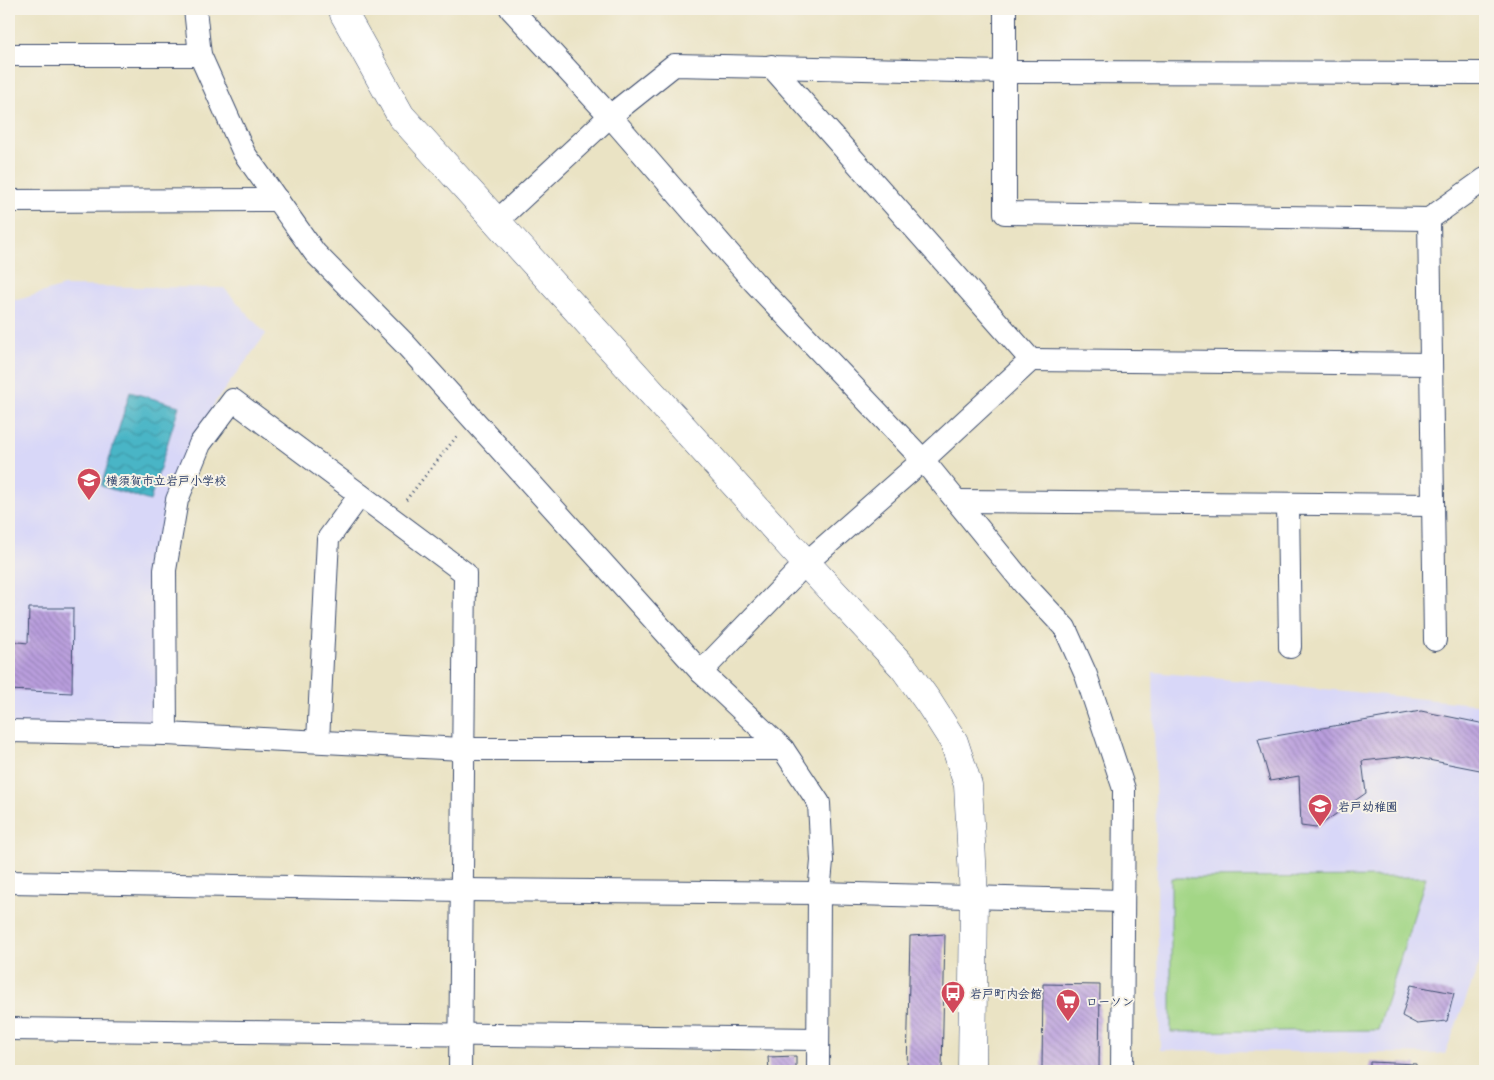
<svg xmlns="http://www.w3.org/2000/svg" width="1494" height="1080" font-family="Delius,'Klee One',sans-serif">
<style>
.built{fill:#d8d7f8}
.pitch{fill:#a3d686;stroke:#5f8272}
.water{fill:url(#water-waves);stroke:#327292}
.building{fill:url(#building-back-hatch)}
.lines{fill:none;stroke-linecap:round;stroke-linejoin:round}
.street-casing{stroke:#3a4a6d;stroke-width:24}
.secondary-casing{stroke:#3a4a6d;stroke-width:29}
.path{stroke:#3a4a6d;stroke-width:3;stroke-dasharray:1 4;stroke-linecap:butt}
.street{stroke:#fff;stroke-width:22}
.secondary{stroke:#fff;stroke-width:28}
.labels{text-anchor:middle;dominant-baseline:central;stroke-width:4;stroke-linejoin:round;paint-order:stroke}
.poi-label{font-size:12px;font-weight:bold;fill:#1b2f5e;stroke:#f7f3e8;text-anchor:start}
</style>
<defs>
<pattern id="water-waves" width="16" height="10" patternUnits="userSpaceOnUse" patternTransform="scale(1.25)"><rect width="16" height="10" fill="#49b5c6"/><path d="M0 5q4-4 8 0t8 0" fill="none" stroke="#3c94a4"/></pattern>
<pattern id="building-back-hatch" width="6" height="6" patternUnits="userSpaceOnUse" patternTransform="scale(1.25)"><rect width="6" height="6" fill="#b99edd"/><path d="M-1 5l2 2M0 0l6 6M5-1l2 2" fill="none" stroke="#9681b6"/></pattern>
</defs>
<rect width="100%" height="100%" fill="#f7f3e8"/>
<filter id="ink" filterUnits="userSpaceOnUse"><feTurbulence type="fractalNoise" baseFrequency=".02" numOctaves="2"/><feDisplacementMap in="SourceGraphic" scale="10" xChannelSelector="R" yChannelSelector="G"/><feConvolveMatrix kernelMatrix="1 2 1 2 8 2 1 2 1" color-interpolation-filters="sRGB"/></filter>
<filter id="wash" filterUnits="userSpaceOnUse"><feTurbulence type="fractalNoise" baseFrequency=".0096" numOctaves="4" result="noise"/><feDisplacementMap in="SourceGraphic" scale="20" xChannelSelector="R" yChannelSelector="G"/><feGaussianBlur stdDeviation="1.12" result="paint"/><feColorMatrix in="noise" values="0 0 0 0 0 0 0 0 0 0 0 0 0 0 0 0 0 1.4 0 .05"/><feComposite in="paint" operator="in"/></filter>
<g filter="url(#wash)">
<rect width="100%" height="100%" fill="#eae3c4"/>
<g class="built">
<path d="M64,286l160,2 42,46 -50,67 -42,78 -16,238 -10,11 -139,-3v-426l9,1z"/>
<path d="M1153,672l332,33v244l-40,105 -285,-4z"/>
</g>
<path class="pitch" d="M1426,877l-48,153 -207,2v-154z"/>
<path class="water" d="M130,392l49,14 -29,95 -49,-15z"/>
<g id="blocks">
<g class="building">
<path d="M29,608h44l-1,85 -63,-3v-49l19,2z"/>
<path d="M1421,711l64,13v47l-77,-15 -46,5 4,32 -50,35 -15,-2 -2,-50 -29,5 -12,-42z"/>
<path d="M945,934l-3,137h-35l3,-135z"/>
<path d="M1043,984l57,1 -1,83h-57z"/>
<path d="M1411,985l43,8 -7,28 -30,3 -15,-8z"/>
<path d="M796,1056v15h-27l-1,-14z"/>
<path d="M1370,1062l46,2v7h-46z"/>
</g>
</g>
</g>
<g filter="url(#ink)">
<use href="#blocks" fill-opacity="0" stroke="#3a4a6d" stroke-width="1"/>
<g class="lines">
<defs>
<g id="street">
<path d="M195,9l5,46 44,98 71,100 91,92 295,327 82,77 36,54 3,58 -3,32 -1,178"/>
<path d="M511,9l99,107 144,166 169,178 101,124 41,44 21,47 38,114 -2,282"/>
<path d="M1005,9v204l424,6 56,-40"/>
<path d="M9,55h191"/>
<path d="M9,201l269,-1"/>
<path d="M1429,219l6,421"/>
<path d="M496,222l114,-106 64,-51 331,7 480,1"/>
<path d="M1031,360l400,4"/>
<path d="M957,501l476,4"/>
<path d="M1288,504l2,143"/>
<path d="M701,672l105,-109 117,-103 108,-100 -260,-294"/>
<path d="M9,731l157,3 -1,-164 12,-70 23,-56 33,-44 232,173 -5,498"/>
<path d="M166,734l297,15h320"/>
<path d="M318,741l10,-202 32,-44"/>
<path d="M9,882l453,8 357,3 304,8"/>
<path d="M9,1029l809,10"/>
</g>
<path id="secondary" d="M343,9l1,5 57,102 405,447 98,105 25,35 25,39 14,43 6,113 -2,173"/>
</defs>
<use href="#street" class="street-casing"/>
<use href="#secondary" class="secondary-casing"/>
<path class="path" d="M406,500l51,-64"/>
<use href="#street" class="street"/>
<use href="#secondary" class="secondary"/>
</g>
</g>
<defs>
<symbol id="school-pin" viewBox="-11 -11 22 30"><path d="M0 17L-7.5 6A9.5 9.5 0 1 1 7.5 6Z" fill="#d1495b" stroke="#f7f3e8"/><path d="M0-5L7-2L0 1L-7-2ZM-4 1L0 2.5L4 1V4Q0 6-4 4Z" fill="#fff"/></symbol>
<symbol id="bus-pin" viewBox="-11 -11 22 30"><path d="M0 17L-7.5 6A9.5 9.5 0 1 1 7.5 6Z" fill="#d1495b" stroke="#f7f3e8"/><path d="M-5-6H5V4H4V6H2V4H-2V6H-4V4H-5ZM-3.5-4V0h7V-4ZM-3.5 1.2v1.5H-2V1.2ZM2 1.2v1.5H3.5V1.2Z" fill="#fff"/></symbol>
<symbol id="supermarket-pin" viewBox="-11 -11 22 30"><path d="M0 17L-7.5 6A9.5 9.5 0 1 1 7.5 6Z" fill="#d1495b" stroke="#f7f3e8"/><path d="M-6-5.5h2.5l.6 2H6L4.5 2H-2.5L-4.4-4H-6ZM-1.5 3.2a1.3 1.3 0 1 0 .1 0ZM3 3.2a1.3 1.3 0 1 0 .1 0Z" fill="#fff"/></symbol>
</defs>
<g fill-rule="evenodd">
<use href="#school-pin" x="75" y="466" width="28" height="38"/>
<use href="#school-pin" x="1306" y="792" width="28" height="38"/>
<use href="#bus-pin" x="939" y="979" width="28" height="38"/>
<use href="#supermarket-pin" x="1054" y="987" width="28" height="38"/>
</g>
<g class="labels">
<g class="poi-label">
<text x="106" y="480">横須賀市立岩戸小学校</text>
<text x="1338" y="806">岩戸幼稚園</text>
<text x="970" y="993">岩戸町内会館</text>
<text x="1086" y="1001">ローソン</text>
</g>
</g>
<rect width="1494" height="1080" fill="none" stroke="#f7f3e8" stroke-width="30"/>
</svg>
